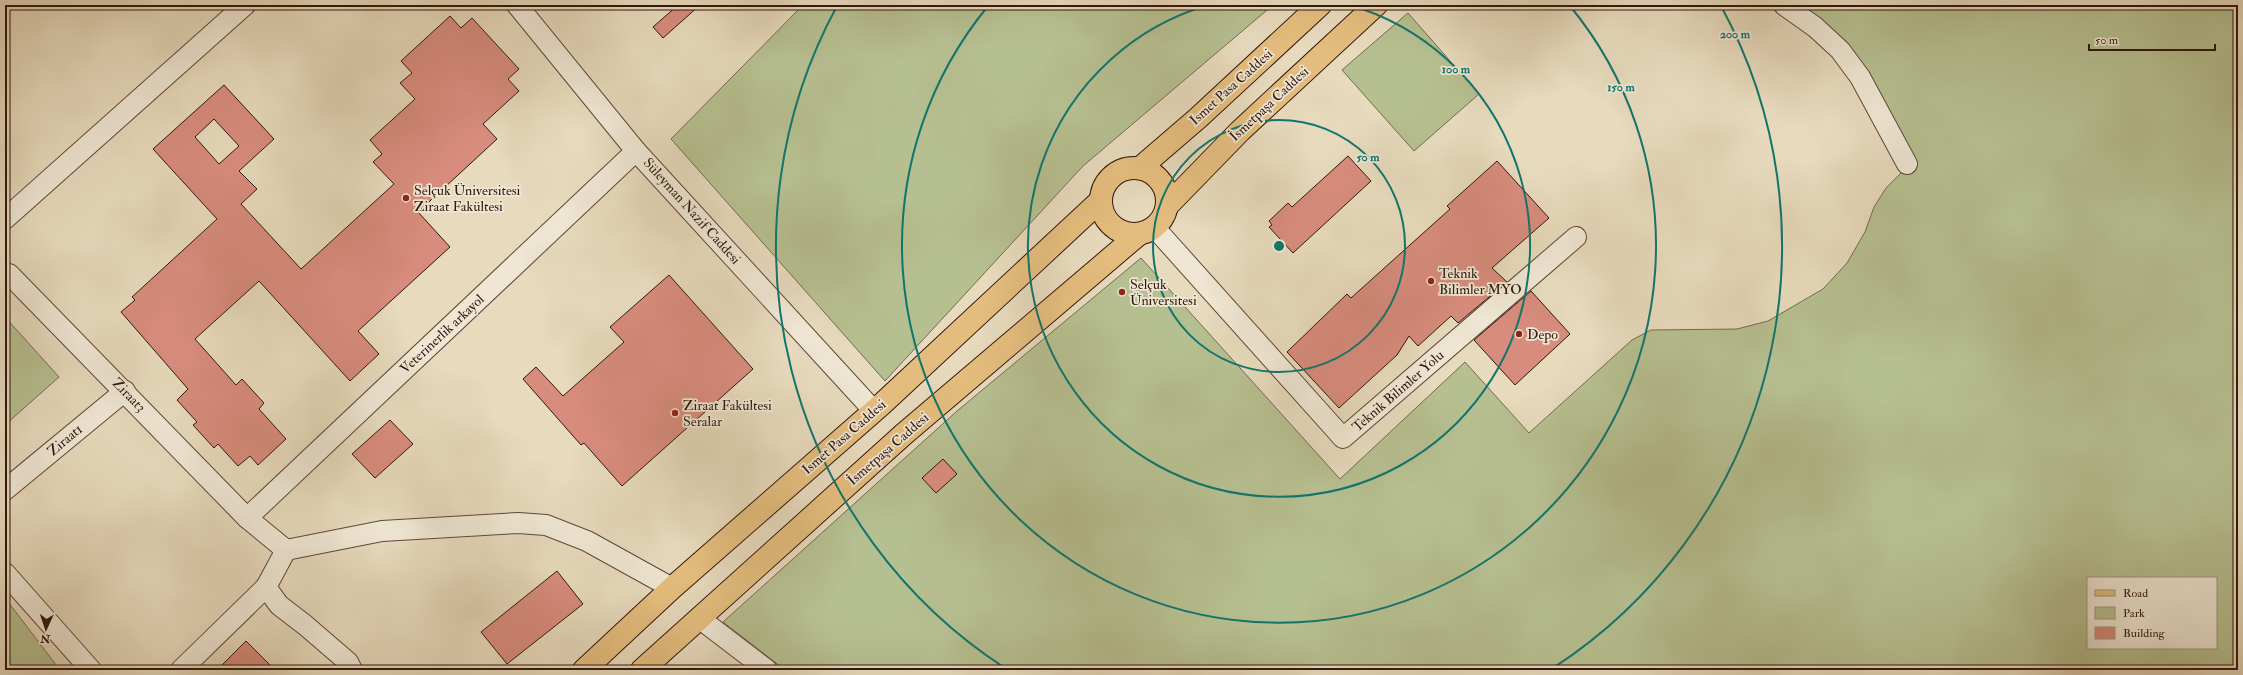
<svg xmlns="http://www.w3.org/2000/svg" width="2243" height="675" font-family="'IM FELL Double Pica',serif">
<style>
.green{fill:#b6bf90;stroke:#746b4e;fill-rule:evenodd}
.building{fill:#d88c7d;stroke:#31170c;fill-rule:evenodd}
.lines{fill:none;stroke-linecap:round;stroke-linejoin:round}
.minor-casing{stroke:#5e4838;stroke-width:22}
.major-casing{stroke:#31170c;stroke-width:24}
.minor{stroke:#efe7d4;stroke-width:20}
.major{stroke:#e4bd7e;stroke-width:22}
.ring{fill:none;stroke:#0f766e;stroke-width:2}
.poi-dot{fill:#8f2418;stroke:#efe7d4;stroke-width:1.5}
.labels{text-anchor:middle;dominant-baseline:central;stroke-width:3.5;stroke-linejoin:round;paint-order:stroke}
.street-label{font-size:14px;fill:#31170c;stroke:#efe7d4}
.poi-label{font-size:14px;fill:#31170c;stroke:#efe7d4;text-anchor:start}
.centre{fill:#0f766e;stroke:#efe7d4;stroke-width:2}
.ring-label{font-size:12px;text-anchor:middle;font-weight:bold;fill:#0f766e;stroke:#efe7d4;stroke-width:3.5;stroke-linejoin:round;paint-order:stroke}
</style>
<rect width="100%" height="100%" fill="#e7dabd"/>
<filter id="stains"><feTurbulence type="fractalNoise" baseFrequency=".005" numOctaves="4"/><feColorMatrix values="0 0 0 0 .2 0 0 0 0 .09 0 0 0 0 .02 0 0 0 .5 -.17"/></filter>
<radialGradient id="worn" r=".72"><stop offset=".6" stop-color="#630" stop-opacity="0"/><stop offset="1" stop-color="#630" stop-opacity=".3"/></radialGradient>
<g class="green">
<path d="M803,5h470l-190,161 -198,215 -214,-242z"/>
<path d="M1794,5h444v665h-1453l-62,-48 234,-211 184,-153 199,221 125,-117 64,71 103,-93 19,-10 86,-1 31,-8 55,-32 24,-26 18,-31 9,-25 12,-19 15,-15 2,-15 -5,-19zM2088,578h128v70h-128z"/>
<path d="M1408,13l71,81 -65,57 -72,-81z"/>
<path d="M5,317l54,60 -54,48z"/>
<path d="M5,598l55,72h-55z"/>
</g>
<g class="building">
<path d="M678,5h22l-37,33 -10,-11z"/>
<path d="M450,16l11,12 11,-10 47,51 -11,10 11,12 -36,33 14,15 -79,73 32,35 -92,84 21,23 -29,27 -91,-100 -64,58 41,46 6,-6 22,24 -5,6 27,30 -28,26 -8,-9 -12,10 -20,-22 -4,4 -21,-23 4,-3 -20,-22 11,-11 -67,-77 14,-12 -3,-3 85,-78 -64,-70 71,-64 50,54 -35,32 18,18 -16,15 60,65 93,-85 -21,-22 9,-8 -12,-14 45,-41 -15,-16 12,-10 -11,-12zM214,119l25,27 -20,18 -24,-27z"/>
<path d="M1348,156l23,25 -78,72 -24,-26 3,-2 -3,-4 19,-18 4,4z"/>
<path d="M1497,161l52,57 -57,50 15,14 -49,41 -7,-7 -33,30 -9,-10 -12,19 -58,53 -52,-56 60,-58 4,4 99,-89 -3,-3z"/>
<path d="M669,275l84,94 -131,117 -38,-43 -3,2 -58,-66 13,-12 27,29 61,-54 -14,-15z"/>
<path d="M1531,291l39,43 -55,51 -41,-45z"/>
<path d="M390,420l23,24 -38,34 -23,-24z"/>
<path d="M943,459l14,15 -21,19 -14,-15z"/>
<path d="M557,571l26,33 -76,60 -26,-32z"/>
<path d="M246,641l29,29h-58z"/>
</g>
<g class="lines">
<defs>
<g id="minor">
<path d="M517,5l119,146 238,260"/>
<path d="M1784,5l31,22 25,23 20,27 47,87"/>
<path d="M5,219l240,-214"/>
<path d="M1154,227l189,211 233,-201"/>
<path d="M5,277l4,-3 238,244 39,32 96,-19 136,-8 28,2 41,16 85,47"/>
<path d="M5,490l120,-99"/>
<path d="M247,518l389,-367"/>
<path d="M5,573l86,97"/>
<path d="M266,587l13,18 26,20 43,37 4,8"/>
<path d="M699,618l68,52"/>
<path d="M181,670l85,-83 20,-37"/>
</g>
<g id="major">
<path d="M1140,168l58,-50 122,-113"/>
<circle cx="1134" cy="201" r="33"/>
<path d="M1167,206l73,-75 136,-126"/>
<path d="M584,670l88,-82 210,-184 218,-203"/>
<path d="M642,670l262,-236 235,-200"/>
</g>
</defs>
<use href="#minor" class="minor-casing"/>
<use href="#major" class="major-casing"/>
<use href="#minor" class="minor"/>
<use href="#major" class="major"/>
</g>
<g class="ring">
<circle cx="1279" cy="246" r="126"/>
<path d="M1350 5A251 251 0 1 1 1208 5"/>
<path d="M1570 6A377 377 0 1 1 988 6"/>
<path d="M1005 668A503 503 0 0 1 837 6M1721 6A503 503 0 0 1 1553 668"/>
</g>
<g class="poi-dot">
<circle cx="406" cy="198" r="4"/>
<circle cx="1431" cy="281" r="4"/>
<circle cx="1122" cy="292" r="4"/>
<circle cx="1519" cy="334" r="4"/>
<circle cx="675" cy="413" r="4"/>
</g>
<g class="labels">
<g class="street-label">
<text transform="translate(1231 87) rotate(-42)">Ismet Pasa Caddesi</text>
<text transform="translate(1269 104) rotate(-43)">İsmetpaşa Caddesi</text>
<text transform="translate(692 211) rotate(48)">Süleyman Nazif Caddesi</text>
<text transform="translate(442 334) rotate(-43)">Veterinerlik arkayol</text>
<text transform="translate(1398 391) rotate(-41)">Teknik Bilimler Yolu</text>
<text transform="translate(129 395) rotate(46)">Ziraat3</text>
<text transform="translate(844 437) rotate(-41)">Ismet Pasa Caddesi</text>
<text transform="translate(65 440) rotate(-40)">Ziraat1</text>
<text transform="translate(888 449) rotate(-41)">İsmetpaşa Caddesi</text>
</g>
<g class="poi-label">
<text x="414" y="190">Selçuk Üniversitesi<tspan x="414" dy="16">Ziraat Fakültesi</tspan></text>
<text x="1439" y="273">Teknik<tspan x="1439" dy="16">Bilimler MYO</tspan></text>
<text x="1130" y="284">Selçuk<tspan x="1130" dy="16">Üniversitesi</tspan></text>
<text x="1527" y="334">Depo</text>
<text x="683" y="405">Ziraat Fakültesi<tspan x="683" dy="16">Seralar</tspan></text>
</g>
</g>
<circle cx="1279" cy="246" r="6" class="centre"/>
<g class="ring-label">
<text x="1735" y="38">200 m</text>
<text x="1456" y="73">100 m</text>
<text x="1621" y="91">150 m</text>
<text x="1368" y="161">50 m</text>
</g>
<rect width="2243" height="675" fill="none" stroke="#e7dabd" stroke-width="20"/>
<rect x="6" y="6" width="2231" height="663" fill="none" stroke="#31170c" stroke-width="2"/>
<rect x="10" y="10" width="2223" height="655" fill="none" stroke="#31170c"/>
<rect x="2087" y="577" width="130" height="72" fill="#efe7d4" stroke="#a39484"/>
<rect x="2095" y="590" width="20" height="6" fill="#e4bd7e" stroke="#a39484"/>
<text x="2123" y="597" font-size="12" fill="#31170c">Road</text>
<rect x="2095" y="607" width="20" height="12" fill="#b6bf90" stroke="#a39484"/>
<text x="2123" y="617" font-size="12" fill="#31170c">Park</text>
<rect x="2095" y="627" width="20" height="12" fill="#d88c7d" stroke="#a39484"/>
<text x="2123" y="637" font-size="12" fill="#31170c">Building</text>
<g transform="translate(46 629) rotate(183)" stroke="#efe7d4" stroke-width="3" paint-order="stroke">
<path d="M0-3L7 15L0 10L-7 15Z" fill="#31170c"/>
<text y="-6" font-size="11" font-weight="bold" text-anchor="middle" fill="#31170c">N</text>
</g>
<path d="M2089 44v6h126v-6" fill="none" stroke="#31170c" stroke-width="2"/>
<text x="2095" y="44" font-size="12" fill="#31170c" stroke="#efe7d4" stroke-width="3" paint-order="stroke">50 m</text>
<rect width="100%" height="100%" filter="url(#stains)"/>
<rect width="100%" height="100%" fill="url(#worn)"/>
</svg>
